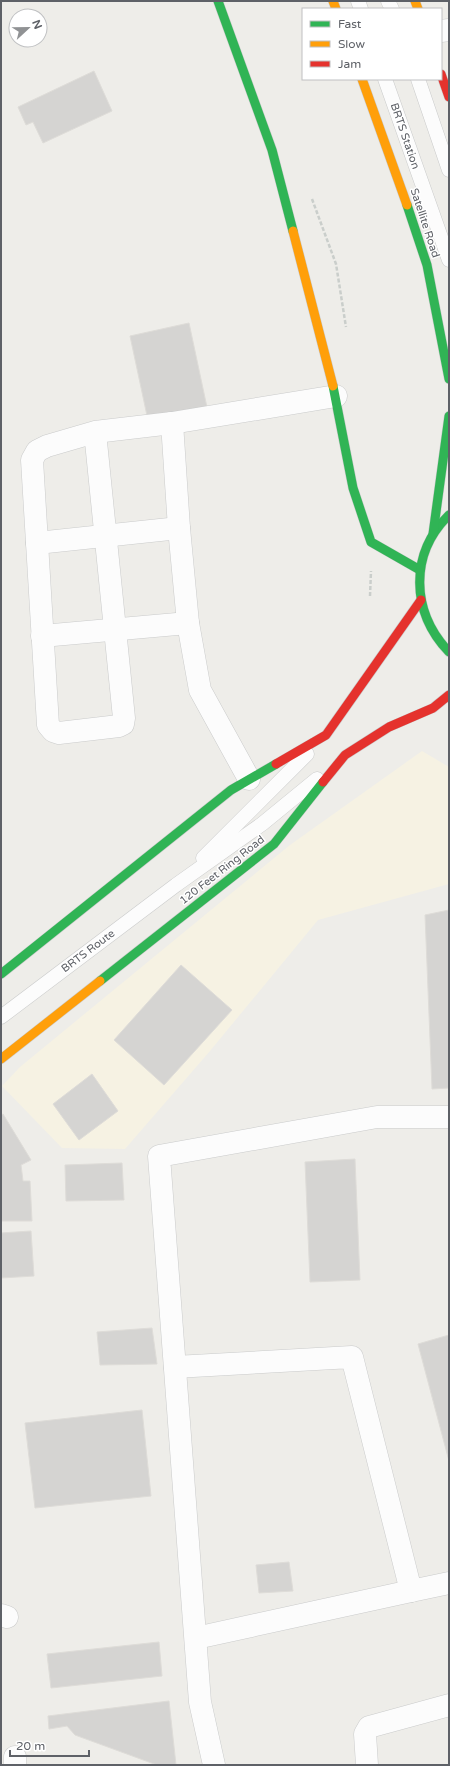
<svg xmlns="http://www.w3.org/2000/svg" width="450" height="1766" font-family="'Varela Round',sans-serif">
<style>
.commercial{fill:#f6f2e3}
.building{fill:#d5d4d2;stroke:#dedcd8}
.lines{fill:none;stroke-linecap:round;stroke-linejoin:round}
.lane-casing{stroke:#cacbcb;stroke-width:15}
.street-casing{stroke:#cacbcb;stroke-width:23}
.fast-casing{stroke:#c9c9ca;stroke-width:10}
.slow-casing{stroke:#c9c9ca;stroke-width:10}
.jam-casing{stroke:#c9c9ca;stroke-width:10}
.path{stroke:#cacecb;stroke-width:2.5;stroke-dasharray:4 2;stroke-linecap:butt}
.lane{stroke:#fcfcfc;stroke-width:14}
.street{stroke:#fcfcfc;stroke-width:22}
.fast{stroke:#30b455;stroke-width:9}
.slow{stroke:#ff9f0a;stroke-width:9}
.jam{stroke:#e5322d;stroke-width:9}
.labels{text-anchor:middle;dominant-baseline:central;stroke-width:3;stroke-linejoin:round;paint-order:stroke}
.street-label{font-size:11px;fill:#5e6167;stroke:#fff}
</style>
<rect width="100%" height="100%" fill="#eeede9"/>
<path class="commercial" d="M422,751l27,16v117l-131,36 -108,131 -85,98 -63,-1 -60,-62 18,-19 270,-222z"/>
<g class="building">
<path d="M94,71l18,40 -69,32 -10,-21 -7,3 -8,-18z"/>
<path d="M189,323l19,89 -59,13 -19,-89z"/>
<path d="M449,910v178l-17,1 -7,-174z"/>
<path d="M181,965l51,45 -68,75 -50,-45z"/>
<path d="M92,1074l26,37 -39,29 -26,-36z"/>
<path d="M3,1114l28,46 -10,5 2,16h7l2,40h-31v-106z"/>
<path d="M355,1159l5,121 -50,2 -5,-120z"/>
<path d="M122,1163l2,37 -58,1 -1,-36z"/>
<path d="M31,1231l3,45 -33,2v-45z"/>
<path d="M152,1328l5,36 -57,1 -3,-33z"/>
<path d="M449,1335v126l-31,-117z"/>
<path d="M142,1410l9,86 -116,12 -10,-85z"/>
<path d="M289,1562l4,29 -34,2 -3,-28z"/>
<path d="M159,1642l3,34 -111,12 -4,-34z"/>
<path d="M169,1701l7,64h-19l-82,-30 -8,-9 -18,3 -1,-13z"/>
</g>
<g class="lines">
<defs>
<g id="lane">
<path d="M358,1l3,8"/>
<path d="M388,1l4,8"/>
<path d="M385,79l64,181"/>
<path d="M418,79l31,91"/>
<path d="M203,858l104,-104"/>
<path d="M1,1017l175,-132 86,-61 55,-45"/>
</g>
<g id="street">
<path d="M441,31l8,-1"/>
<path d="M172,423l7,105 9,95 12,67 49,89"/>
<path d="M95,432l29,286 -1,6 -4,2 -60,7 -6,-2 -5,-6 -16,-265 5,-9 10,-5 48,-14 77,-9 164,-27"/>
<path d="M37,543l142,-15"/>
<path d="M42,636l146,-13"/>
<path d="M175,1367l177,-10 59,234 38,-8"/>
<path d="M1,1615l6,2"/>
<path d="M196,1638l215,-47"/>
<path d="M15,1765v-8"/>
<path d="M214,1765l-14,-63 -41,-546 218,-39h72"/>
<path d="M367,1765l-2,-31 4,-7 80,-22"/>
</g>
<g id="fast">
<path d="M218,1l54,149 21,81"/>
<path d="M407,205l20,60 22,114"/>
<path d="M333,386l20,102 18,54 49,28"/>
<path d="M449,515c-40,39 -38,97 0,137"/>
<path d="M433,534l16,-118"/>
<path d="M1,974l230,-184 45,-26"/>
<path d="M100,981l174,-137 49,-62"/>
</g>
<g id="slow">
<path d="M333,1l3,8"/>
<path d="M415,1l3,8"/>
<path d="M362,79l45,126"/>
<path d="M293,231l40,155"/>
<path d="M1,1059l99,-78"/>
</g>
<g id="jam">
<path d="M441,74l8,23"/>
<path d="M276,764l50,-29 95,-135"/>
<path d="M323,782l22,-27 44,-28 44,-19 16,-13"/>
</g>
</defs>
<use href="#lane" class="lane-casing"/>
<use href="#street" class="street-casing"/>
<use href="#fast" class="fast-casing"/>
<use href="#slow" class="slow-casing"/>
<use href="#jam" class="jam-casing"/>
<g class="path">
<path d="M312,199l24,65 10,63"/>
<path d="M370,596l1,-25"/>
</g>
<use href="#lane" class="lane"/>
<use href="#street" class="street"/>
<use href="#fast" class="fast"/>
<use href="#slow" class="slow"/>
<use href="#jam" class="jam"/>
</g>
<g class="labels">
<g class="street-label">
<text transform="translate(405 136) rotate(71)">BRTS Station</text>
<text transform="translate(425 223) rotate(72)">Satellite Road</text>
<text transform="translate(222 870) rotate(-38)">120 Feet Ring Road</text>
<text transform="translate(88 951) rotate(-37)">BRTS Route</text>
</g>
</g>
<rect width="450" height="1766" fill="none" stroke="#5e6167" stroke-width="4"/>
<rect x="302" y="8" width="140" height="72" fill="#ffffff" stroke="#bfc0c2"/>
<rect x="310" y="21" width="20" height="6" fill="#30b455" stroke="#bfc0c2"/>
<text x="338" y="28" font-size="12" fill="#5e6167">Fast</text>
<rect x="310" y="41" width="20" height="6" fill="#ff9f0a" stroke="#bfc0c2"/>
<text x="338" y="48" font-size="12" fill="#5e6167">Slow</text>
<rect x="310" y="61" width="20" height="6" fill="#e5322d" stroke="#bfc0c2"/>
<text x="338" y="68" font-size="12" fill="#5e6167">Jam</text>
<g transform="translate(28 28) rotate(68)"><circle r="19" fill="#ffffff" stroke="#bfc0c2"/>
<path d="M0-3L7 15L0 10L-7 15Z" fill="#909294"/>
<text y="-6" font-size="11" font-weight="bold" text-anchor="middle" fill="#5e6167">N</text>
</g>
<path d="M10 1750v6h79v-6" fill="none" stroke="#5e6167" stroke-width="2"/>
<text x="16" y="1750" font-size="12" fill="#5e6167" stroke="#ffffff" stroke-width="3" paint-order="stroke">20 m</text>
</svg>
